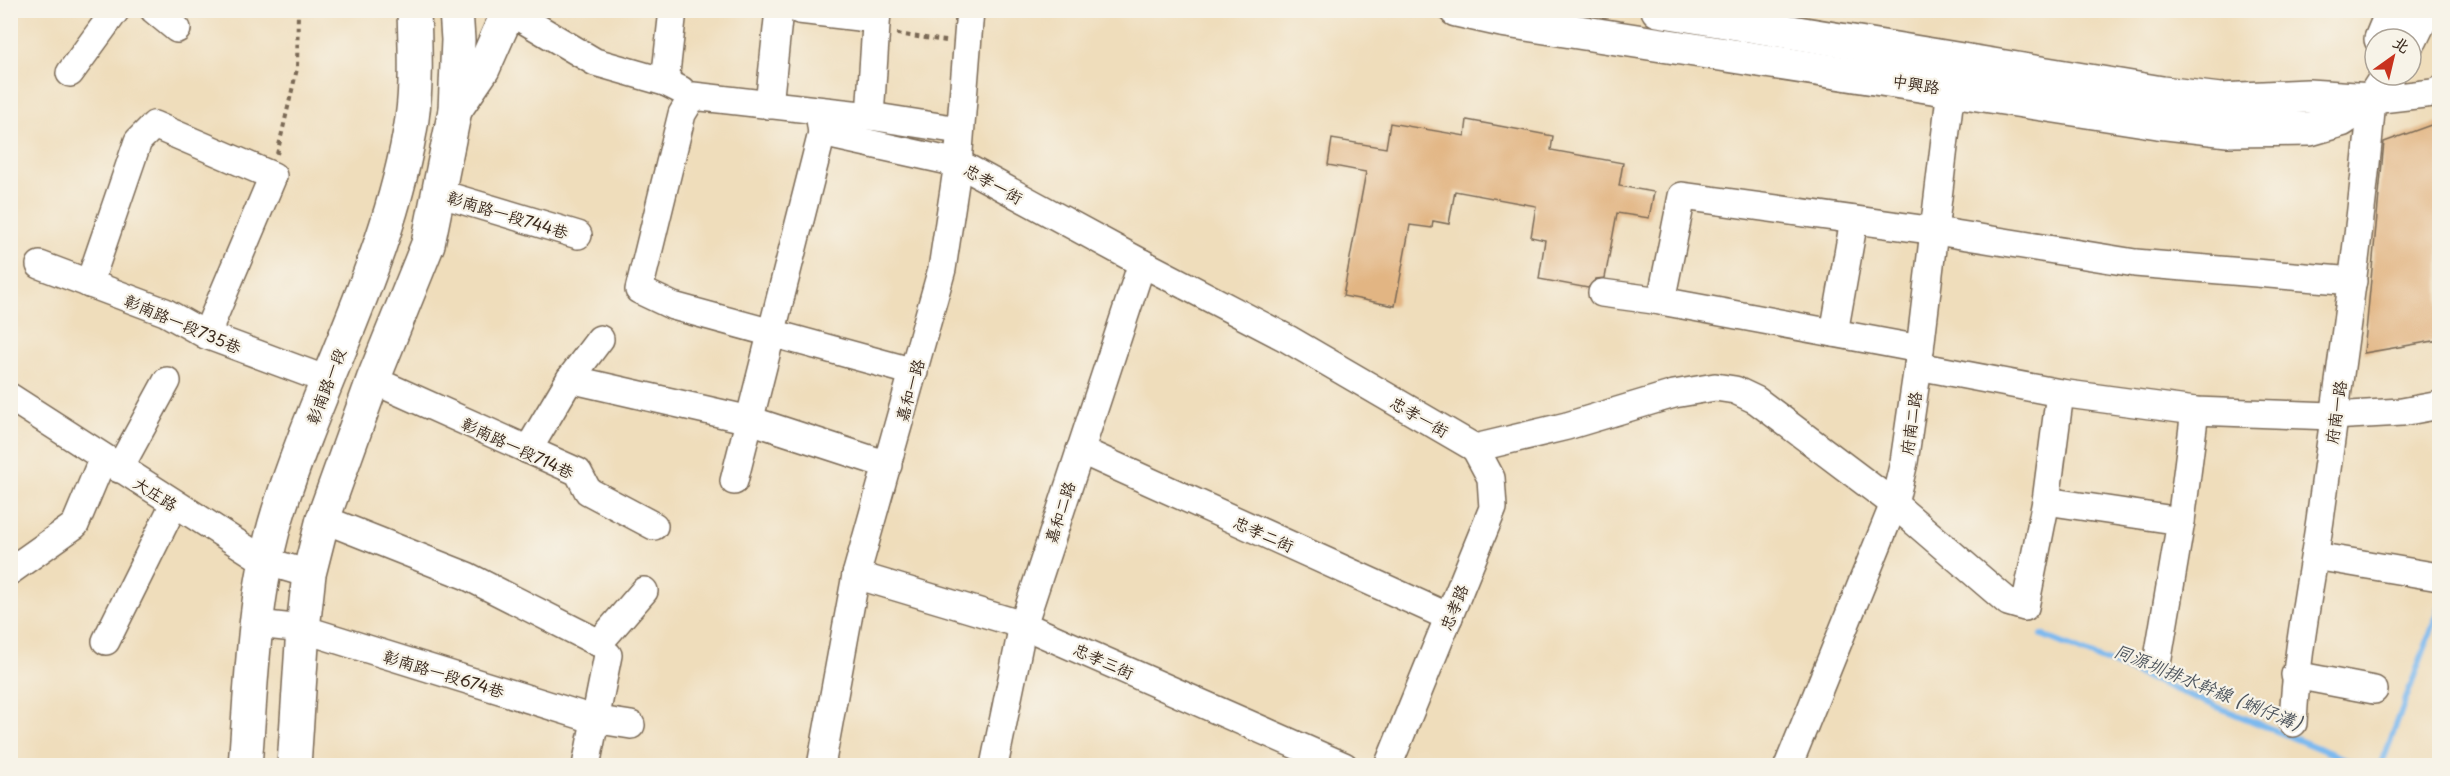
<svg xmlns="http://www.w3.org/2000/svg" width="2450" height="776" font-family="'Playpen Sans','LXGW WenKai TC',sans-serif">
<style>
.lines{fill:none;stroke-linecap:round;stroke-linejoin:round}
.stream{stroke:#7cb9ef;stroke-width:6}
.building{fill:#e2b583}
.minor-casing{stroke:#7a6955;stroke-width:30}
.major-casing{stroke:#7a6955;stroke-width:36}
.path{stroke:#7a6955;stroke-width:4;stroke-dasharray:4.5 4.5;stroke-linecap:butt}
.minor{stroke:#fff;stroke-width:27}
.major{stroke:#fff;stroke-width:33}
.labels{text-anchor:middle;dominant-baseline:central;stroke-width:4.5;stroke-linejoin:round;paint-order:stroke}
.street-label{font-size:16px;fill:#3b2a1e;stroke:#f7f3e8}
.water-label{font-size:18px;font-style:italic;fill:#4e555d;stroke:#f7f3e8}
</style>
<rect width="100%" height="100%" fill="#f7f3e8"/>
<filter id="ink" filterUnits="userSpaceOnUse"><feTurbulence type="fractalNoise" baseFrequency=".0167" numOctaves="2"/><feDisplacementMap in="SourceGraphic" scale="12" xChannelSelector="R" yChannelSelector="G"/><feConvolveMatrix kernelMatrix="1 2 1 2 8 2 1 2 1" color-interpolation-filters="sRGB"/></filter>
<filter id="wash" filterUnits="userSpaceOnUse"><feTurbulence type="fractalNoise" baseFrequency=".008" numOctaves="4" result="noise"/><feDisplacementMap in="SourceGraphic" scale="24" xChannelSelector="R" yChannelSelector="G"/><feGaussianBlur stdDeviation="1.35" result="paint"/><feColorMatrix in="noise" values="0 0 0 0 0 0 0 0 0 0 0 0 0 0 0 0 0 1.4 0 .05"/><feComposite in="paint" operator="in"/></filter>
<g filter="url(#wash)">
<rect width="100%" height="100%" fill="#efddbb"/>
<g class="lines">
<g class="stream">
<path d="M2042,635l320,131"/>
<path d="M2381,766l59,-159"/>
</g>
</g>
<g id="blocks">
<g class="building">
<path d="M1467,120l86,16 -2,14 72,13 -4,23 35,6 -5,26 -32,-5 -12,65 -9,1 -8,9 -49,-9 6,-39 -14,-3 5,-31 -81,-15 -6,33 -16,-3 -1,7 -22,-3 -15,81 -52,-10 23,-124 -38,-7 4,-26 54,9 4,-25 75,13z"/>
<path d="M2439,122v218l-75,13 20,-211z"/>
</g>
</g>
</g>
<g filter="url(#ink)">
<use href="#blocks" fill-opacity="0" stroke="#7a6955" stroke-width="1.5"/>
<g class="lines">
<defs>
<g id="minor">
<path d="M154,10l23,19"/>
<path d="M673,10l-8,72 16,8"/>
<path d="M799,10l77,9"/>
<path d="M509,11l86,51 70,20"/>
<path d="M70,73l46,-63"/>
<path d="M769,105l10,-95"/>
<path d="M819,112l3,21 136,30 184,100 146,76 187,109 92,-22 107,-32 41,-7 20,3 21,10 138,104 114,98 17,5 21,-106 14,-108"/>
<path d="M870,116l7,-106"/>
<path d="M438,193l140,42"/>
<path d="M40,265l125,47 41,23 121,45"/>
<path d="M89,284l49,-143 16,-16 119,51 -67,159"/>
<path d="M1602,293l59,8 259,48"/>
<path d="M1661,301l21,-105 254,35 199,32 218,18"/>
<path d="M1834,333l20,-113"/>
<path d="M1918,366l142,27 135,18 137,5 70,-4 38,-7"/>
<path d="M914,372l-241,-66 -34,-16 43,-176 11,-18 177,20 89,14"/>
<path d="M570,379l180,41 138,45"/>
<path d="M373,380l205,92 10,19 66,35"/>
<path d="M10,397l255,164 44,13"/>
<path d="M528,450l42,-71 30,-40"/>
<path d="M1080,450l369,167"/>
<path d="M119,469l48,-88"/>
<path d="M734,481l88,-348"/>
<path d="M2046,501l135,20"/>
<path d="M323,519l144,57 132,67 45,-52"/>
<path d="M2315,556l118,20"/>
<path d="M10,571l65,-46 28,-67"/>
<path d="M856,575l167,50 321,141"/>
<path d="M257,624l46,5 290,90 38,6"/>
<path d="M106,641l68,-137"/>
<path d="M2158,658l23,-137 14,-110"/>
<path d="M2295,675l79,15"/>
<path d="M2293,723c3,-69 17,-135 27,-203 19,-140 40,-280 52,-420l61,-7 7,-3"/>
<path d="M586,766l22,-111"/>
<path d="M821,766l35,-191 86,-306 16,-106 12,-153"/>
<path d="M994,766l29,-141 119,-362"/>
<path d="M1388,766l105,-258 -2,-30 -16,-30"/>
<path d="M1788,766l106,-262 10,-42 14,-96 33,-278 6,-15"/>
</g>
<g id="major">
<path d="M1456,10l45,10 657,102 70,8 82,-1 31,-9 31,-20 16,-25"/>
<path d="M1658,10l504,83 58,7 88,-4 64,4"/>
<path d="M2381,39l12,-29"/>
<path d="M2411,39l14,-29"/>
<path d="M455,110l28,-41 26,-59"/>
<path d="M245,766c7,-86 8,-174 34,-256 41,-131 112,-253 133,-391 5,-35 3,-73 2,-109"/>
<path d="M294,766l9,-137 6,-55 14,-55 50,-139 55,-136 27,-134 3,-70 -2,-30"/>
</g>
</defs>
<use href="#minor" class="minor-casing"/>
<use href="#major" class="major-casing"/>
<g class="path">
<path d="M897,34l49,7"/>
<path d="M277,154l20,-85 1,-59"/>
</g>
<use href="#minor" class="minor"/>
<use href="#major" class="major"/>
</g>
</g>
<g class="labels">
<g class="street-label">
<text transform="translate(1916 83) rotate(9)">中興路</text>
<text transform="translate(994 183) rotate(29)">忠孝一街</text>
<text transform="translate(508 214) rotate(17)">彰南路一段744巷</text>
<text transform="translate(183 323) rotate(23)">彰南路一段735巷</text>
<text transform="translate(325 386) rotate(-69)">彰南路一段</text>
<text transform="translate(909 390) rotate(-74)">嘉和一路</text>
<text transform="translate(2335 412) rotate(-82)">府南一路</text>
<text transform="translate(1420 416) rotate(30)">忠孝一街</text>
<text transform="translate(1910 423) rotate(-82)">府南二路</text>
<text transform="translate(518 447) rotate(25)">彰南路一段714巷</text>
<text transform="translate(156 493) rotate(32)">大庄路</text>
<text transform="translate(1059 512) rotate(-72)">嘉和二路</text>
<text transform="translate(1264 533) rotate(24)">忠孝二街</text>
<text transform="translate(1453 607) rotate(-68)">忠孝路</text>
<text transform="translate(1104 660) rotate(24)">忠孝三街</text>
<text transform="translate(444 673) rotate(17)">彰南路一段674巷</text>
</g>
<g class="water-label">
<text transform="translate(2208 686) rotate(22)">同源圳排水幹線 (蜊仔溝)</text>
</g>
</g>
<rect width="2450" height="776" fill="none" stroke="#f7f3e8" stroke-width="36"/>
<g transform="translate(2393 57) rotate(34)"><circle r="28" fill="#f7f3e8" stroke="#aca397" stroke-width="1.5"/>
<path d="M0-4.5L10 22L0 15L-10 22Z" fill="#c8321e"/>
<text y="-9" font-size="16" font-weight="bold" text-anchor="middle" fill="#3b2a1e">北</text>
</g>
</svg>
